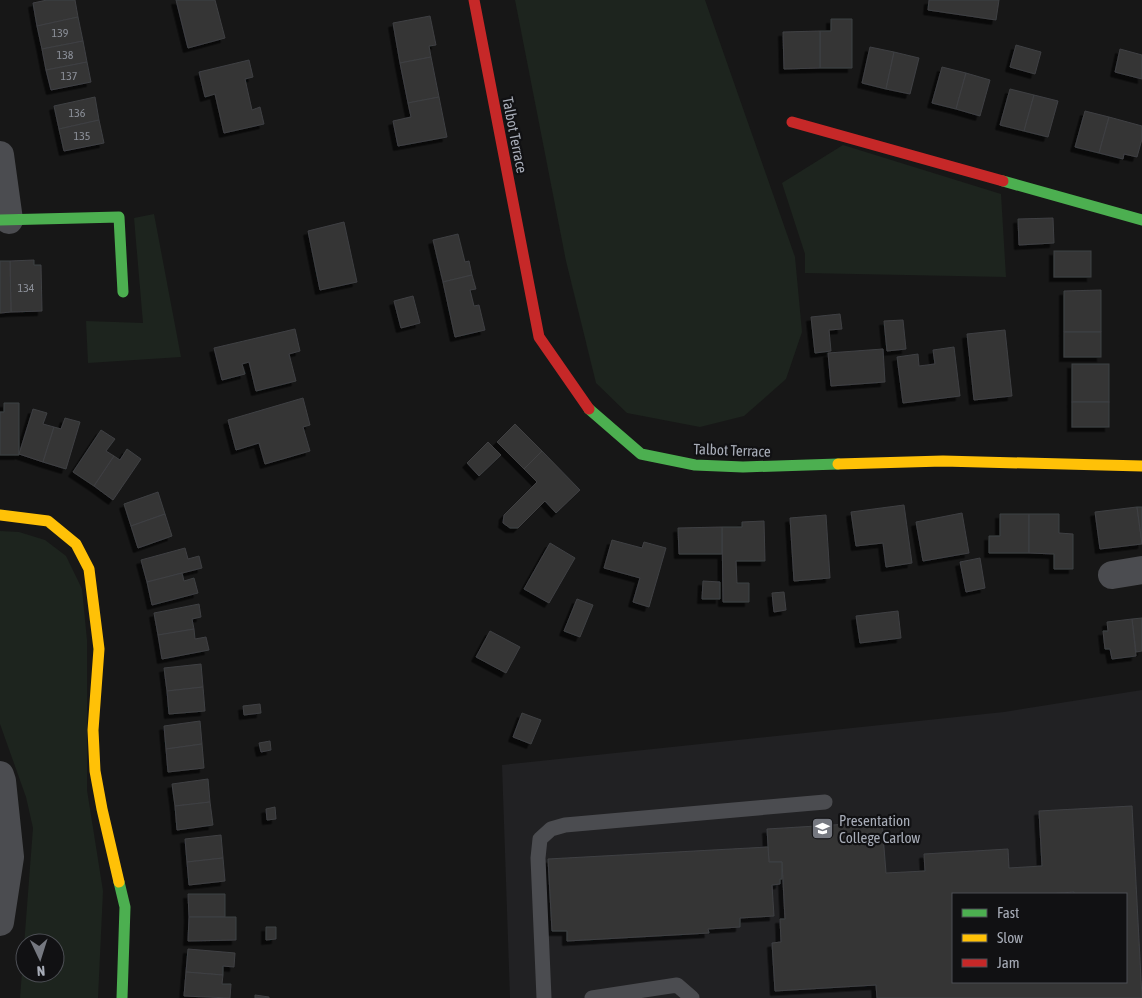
<svg xmlns="http://www.w3.org/2000/svg" width="1142" height="998" font-family="'Asap Condensed',sans-serif">
<style>
.built{fill:#212123;fill-rule:evenodd}
.green{fill:#1d241e;fill-rule:evenodd}
.building{fill:#353536;stroke:#3f4043;fill-rule:evenodd;filter:url(#shadow)}
.lines{fill:none;stroke-linecap:round;stroke-linejoin:round}
.lane{stroke:#4b4c50;stroke-width:15}
.street{stroke:#4b4c50;stroke-width:28}
.fast{stroke:#4caf50;stroke-width:11}
.slow{stroke:#ffc107;stroke-width:11}
.jam{stroke:#c62828;stroke-width:11}
.labels{text-anchor:middle;dominant-baseline:central;stroke-width:4.5;stroke-linejoin:round;paint-order:stroke}
.number-label{font-size:12px;fill:#8b8f98}
.street-label{font-size:15px;fill:#a8adb8;stroke:#111113}
.poi-label{font-size:15px;fill:#a8adb8;stroke:#111113;text-anchor:start}
</style>
<defs>
<filter id="shadow"><feDropShadow dx="-4.5" dy="4.5" stdDeviation="0" flood-color="#0009"/></filter>
</defs>
<rect width="100%" height="100%" fill="#171717"/>
<path class="built" d="M1142,690v308h-632l-8,-233 502,-53zM953,894h173v88h-173z"/>
<g class="green">
<path d="M515,0h190l90,257 7,75 -16,47 -42,37 -44,11 -73,-14 -31,-30 -30,-122z"/>
<path d="M843,145l158,49 5,83 -201,-4v-19l-23,-71z"/>
<path d="M154,214l27,143 -93,6 -2,-42 57,2 -9,-105z"/>
<path d="M0,531l19,1 26,8 21,16 16,33 5,51v150l16,101 -5,107h-78l13,-170 -7,-31 -26,-73zM25,943h30v30h-30z"/>
</g>
<g class="building">
<path d="M47,0h28l3,17 -41,9 -4,-23z"/>
<path d="M176,0h39l10,38 -37,10z"/>
<path d="M929,0h70l-3,20 -68,-10z"/>
<path d="M430,16l6,29 -7,1 2,11 -31,6 -7,-40z"/>
<path d="M78,17l5,24 -41,8 -5,-23z"/>
<path d="M831,19h21v49h-32v-37h11z"/>
<path d="M820,31v37l-36,1 -1,-37z"/>
<path d="M83,41l4,21 -41,8 -4,-21z"/>
<path d="M1016,45l25,7 -6,22 -25,-7z"/>
<path d="M870,47l24,5 -8,37 -24,-6z"/>
<path d="M1120,49l22,6v24l-27,-7z"/>
<path d="M894,52l25,6 -9,36 -24,-5z"/>
<path d="M431,57l8,40 -31,6 -8,-40z"/>
<path d="M249,60l4,17 -8,2 7,31 8,-3 4,17 -40,9 -9,-39 -10,3 -6,-25z"/>
<path d="M87,62l4,20 -40,8 -5,-20z"/>
<path d="M942,67l24,6 -10,36 -24,-6z"/>
<path d="M966,73l24,7 -10,36 -24,-7z"/>
<path d="M1010,89l24,6 -10,36 -24,-6z"/>
<path d="M1034,95l24,6 -10,36 -24,-6z"/>
<path d="M95,97l4,23 -40,9 -5,-23z"/>
<path d="M439,97l8,40 -49,9 -5,-25 18,-4 -3,-14z"/>
<path d="M1085,111l24,6 -10,36 -24,-6z"/>
<path d="M1109,117l33,9v13l-5,18 -13,-3 -1,5 -24,-6z"/>
<path d="M99,120l5,23 -40,8 -5,-22z"/>
<path d="M1053,218l1,25 -35,2 -1,-26z"/>
<path d="M344,222l13,60 -37,8 -12,-59z"/>
<path d="M458,234l7,28 4,-1 3,14 -29,7 -10,-42z"/>
<rect x="1054" y="251" width="37" height="26"/>
<path d="M34,260v5h7l1,46 -31,1 -1,-51z"/>
<path d="M0,261h10l1,51 -11,1z"/>
<path d="M472,275l4,14 -6,1 4,16 5,-1 6,25 -30,7 -12,-55z"/>
<path d="M1101,290v42h-37v-41z"/>
<path d="M413,296l7,27 -19,5 -7,-27z"/>
<path d="M840,314l2,15 -13,1 2,21 -16,2 -4,-36z"/>
<path d="M903,320l3,29 -19,2 -3,-30z"/>
<path d="M295,329l5,22 -11,3 7,27 -40,10 -7,-29 -7,2 3,10 -23,6 -8,-32z"/>
<path d="M1005,330l7,66 -38,4 -7,-66z"/>
<rect x="1064" y="332" width="37" height="25"/>
<path d="M954,347l6,49 -57,7 -6,-46 21,-3 1,12 16,-2 -2,-14z"/>
<path d="M883,349l2,33 -54,4 -3,-33z"/>
<rect x="1072" y="364" width="37" height="38"/>
<path d="M303,398l7,27 -7,2 7,24 -45,13 -6,-21 -23,7 -8,-30z"/>
<rect x="1072" y="402" width="37" height="25"/>
<path d="M4,403h15v52h-19v-43h4z"/>
<path d="M33,409l14,4 -4,11 11,3 -11,35 -24,-8z"/>
<path d="M65,418l15,4 -14,47 -23,-7 11,-35 7,2z"/>
<path d="M515,424l27,27 -18,18 -27,-27z"/>
<path d="M101,430l14,9 -9,12 8,5 -20,30 -21,-14z"/>
<path d="M488,442l13,13 -22,21 -12,-13z"/>
<path d="M127,449l14,10 -28,41 -19,-14 20,-30 6,4z"/>
<path d="M542,451l38,39 -24,23 -11,-12 -27,27h-8l-7,-5 1,-8 33,-33 -13,-13z"/>
<path d="M158,492l7,22 -34,12 -7,-22z"/>
<path d="M904,505l8,58 -26,4 -3,-24 -27,3 -5,-34z"/>
<path d="M1137,507l5,37 -42,5 -5,-37z"/>
<path d="M1137,507h5v37z"/>
<path d="M962,513l7,40 -46,8 -7,-39z"/>
<path d="M165,514l7,22 -34,12 -7,-22z"/>
<path d="M1000,514h29v39h-40v-17h11z"/>
<path d="M1029,514h30v19l14,1v35h-19v-15l-25,-1z"/>
<path d="M826,515l4,63 -36,3 -4,-63z"/>
<path d="M764,521l1,40h-29l1,22h12v19h-26l-1,-75h20v-5z"/>
<path d="M722,527v27h-43l-1,-26z"/>
<path d="M612,540l30,8 2,-6 22,6 -17,59 -16,-5 7,-24 -36,-10z"/>
<path d="M550,543l25,15 -26,45 -25,-14z"/>
<path d="M185,548l3,11 11,-3 3,12 -55,14 -6,-22z"/>
<path d="M980,558l5,30 -19,4 -6,-30z"/>
<path d="M182,573l2,8 10,-3 4,15 -46,12 -5,-23z"/>
<path d="M703,581l17,1v17h-18z"/>
<path d="M784,592l2,18 -12,2 -2,-19z"/>
<path d="M577,599l16,6 -13,32 -16,-6z"/>
<path d="M199,604l2,13 -9,2 2,10 -36,6 -4,-22z"/>
<path d="M898,611l3,27 -41,5 -4,-27z"/>
<path d="M1142,618v33l-6,1 -4,-33z"/>
<path d="M1132,619l4,37 -24,3 -2,-10h-5l-2,-18h5l-1,-9z"/>
<path d="M194,629l1,10 11,-2 3,13 -47,9 -4,-24z"/>
<path d="M490,631l30,16 -14,26 -30,-16z"/>
<path d="M201,664l2,23 -36,4 -3,-23z"/>
<path d="M203,687l2,24 -36,3 -2,-23z"/>
<path d="M260,704l1,9 -17,2 -1,-9z"/>
<path d="M522,713l19,7 -10,24 -18,-7z"/>
<path d="M200,721l2,23 -36,5 -2,-23z"/>
<path d="M270,741l1,9 -10,2 -2,-9z"/>
<path d="M202,744l2,24 -36,4 -2,-23z"/>
<path d="M208,779l2,23 -35,4 -3,-22z"/>
<path d="M210,802l3,23 -36,5 -2,-24z"/>
<path d="M1132,806l10,192h-265l-1,-13 -101,6 -3,-48 9,-1 -1,-23h5l-3,-57h-13l-2,-33 115,-7 4,51 39,-2 -1,-17 84,-5 1,19 33,-2 -3,-55zM1074,892v2h52v88h-173v-88h95z"/>
<path d="M275,807l1,12 -9,1 -1,-11z"/>
<path d="M221,835l2,23 -36,4 -2,-23z"/>
<path d="M768,847l1,15h13v17h-2v5l-8,1 2,31 -34,2v9l-32,2 1,4 -142,8v-10h-15l-4,-72z"/>
<path d="M223,858l2,23 -36,4 -2,-23z"/>
<path d="M188,894h37v23h-36z"/>
<path d="M189,917h47v23l-48,1z"/>
<path d="M266,927h10v12l-10,1z"/>
<path d="M188,949l47,4 -1,14 -11,-1v9l-37,-3z"/>
<path d="M186,972l37,3 -1,9h9l-1,14 -46,-2z"/>
<path d="M255,995l14,2v1h-14z"/>
</g>
<g class="lines">
<g class="lane">
<path d="M544,998l-6,-140 2,-19 11,-10 14,-4 260,-23"/>
<path d="M592,998l85,-13 15,13"/>
</g>
<g class="street">
<path d="M0,155l9,65"/>
<path d="M1112,575l30,-5"/>
<path d="M0,775l2,6 8,76 -10,65"/>
</g>
<g class="fast">
<path d="M1003,181l139,39"/>
<path d="M0,220l119,-3 4,75"/>
<path d="M589,409l52,45 54,11 48,2 95,-3"/>
<path d="M119,882l6,25 -3,91"/>
</g>
<g class="slow">
<path d="M838,464l105,-3 199,5"/>
<path d="M0,515l48,6 28,23 13,25 10,80 -6,81 2,41 7,38 17,73"/>
</g>
<g class="jam">
<path d="M474,0l65,337 50,72"/>
<path d="M792,122l211,59"/>
</g>
</g>
<defs>
<symbol id="school-square" viewBox="-11 -11 22 22"><rect x="-9" y="-9" width="18" height="18" rx="4" fill="#757880" stroke="#111113"/><path d="M0-5L7-2L0 1L-7-2ZM-4 1L0 2.5L4 1V4Q0 6-4 4Z" fill="#fff"/></symbol>
</defs>
<g fill-rule="evenodd">
<use href="#school-square" x="810" y="816" width="25" height="25"/>
</g>
<g class="labels">
<g class="number-label">
<text x="60" y="33">139</text>
<text x="65" y="55">138</text>
<text x="69" y="76">137</text>
<text x="77" y="113">136</text>
<text x="82" y="136">135</text>
<text x="26" y="288">134</text>
</g>
<g class="street-label">
<text transform="translate(515 135) rotate(79)">Talbot Terrace</text>
<text transform="translate(732 450) rotate(2)">Talbot Terrace</text>
</g>
<g class="poi-label">
<text x="839" y="820">Presentation<tspan x="839" dy="17">College Carlow</tspan></text>
</g>
</g>
<rect x="952" y="893" width="175" height="90" fill="#111113" stroke="#4d4f55"/>
<rect x="962" y="909" width="25" height="8" fill="#4caf50" stroke="#4d4f55"/>
<text x="997" y="918" font-size="15" fill="#a8adb8">Fast</text>
<rect x="962" y="934" width="25" height="8" fill="#ffc107" stroke="#4d4f55"/>
<text x="997" y="943" font-size="15" fill="#a8adb8">Slow</text>
<rect x="962" y="959" width="25" height="8" fill="#c62828" stroke="#4d4f55"/>
<text x="997" y="968" font-size="15" fill="#a8adb8">Jam</text>
<g transform="translate(40 958) rotate(176)"><circle r="24" fill="#111113" stroke="#4d4f55"/>
<path d="M0-4L9 19L0 12L-9 19Z" fill="#757880"/>
<text y="-8" font-size="14" font-weight="bold" text-anchor="middle" fill="#a8adb8">N</text>
</g>
</svg>
